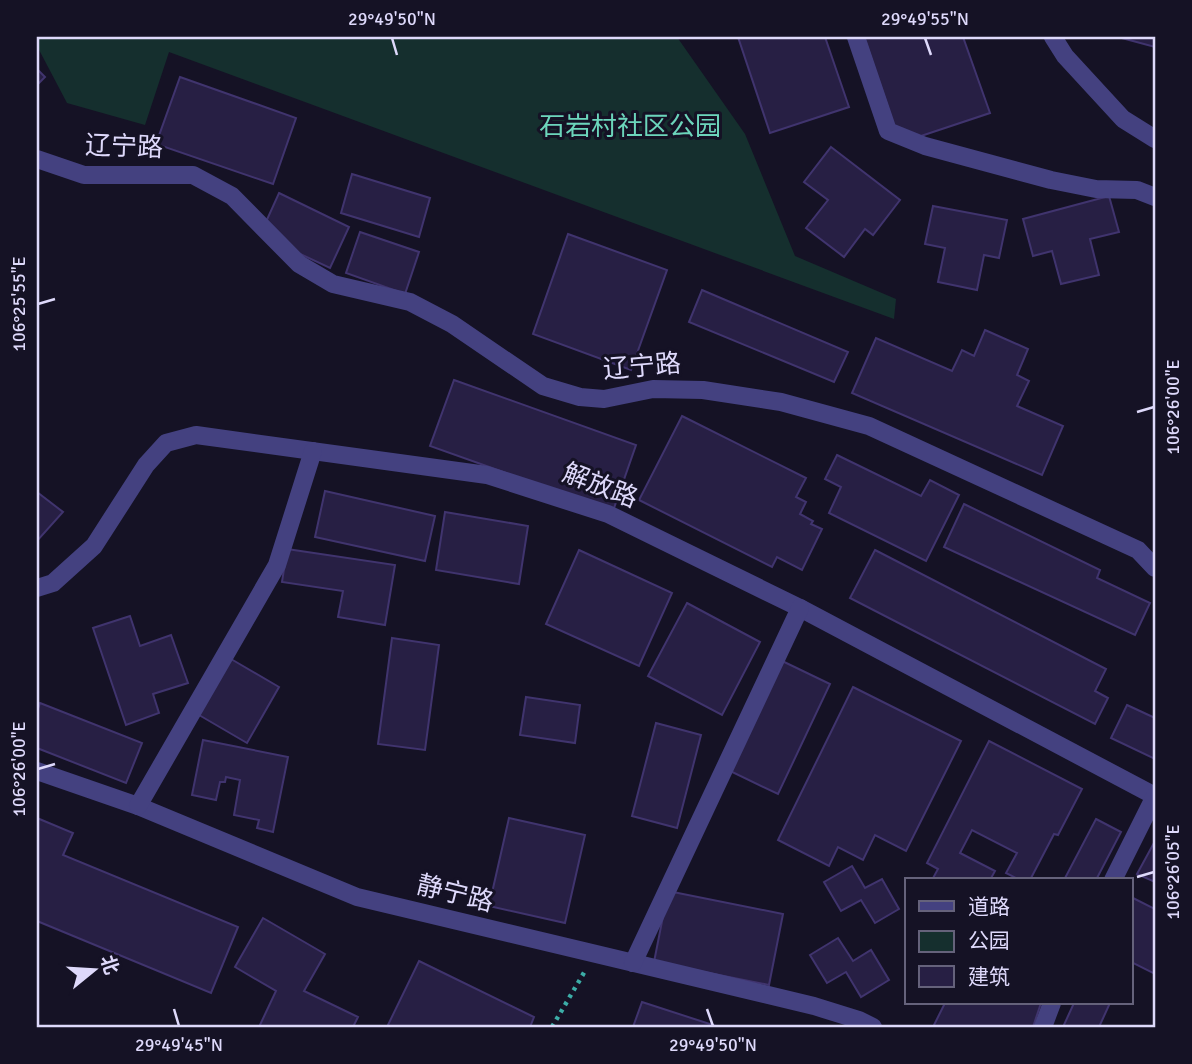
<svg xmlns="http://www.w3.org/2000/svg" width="1192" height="1064" font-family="Signika,'Noto Sans SC',sans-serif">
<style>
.green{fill:#152f2e}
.building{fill:#271f44;stroke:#40346e;stroke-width:2}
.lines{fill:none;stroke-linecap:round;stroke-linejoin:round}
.path{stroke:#3cada7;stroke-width:4.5;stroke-dasharray:3.5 5;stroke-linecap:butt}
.minor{stroke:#444180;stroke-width:18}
.ticks{fill:none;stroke:#ded9fb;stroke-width:2.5}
.labels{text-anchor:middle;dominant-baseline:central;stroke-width:6;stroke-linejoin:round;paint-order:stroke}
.park-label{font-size:26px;fill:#6cd5bb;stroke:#151225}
.street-label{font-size:26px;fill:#ded9fb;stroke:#151225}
.neatline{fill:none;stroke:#ded9fb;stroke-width:2.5}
.ticks-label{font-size:18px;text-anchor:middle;fill:#ded9fb}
</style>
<rect width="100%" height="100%" fill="#151225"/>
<path class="green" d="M37,37h640l68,97 50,122 101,43 -2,20 -725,-267 -24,73 -78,-22 -30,-57z"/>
<g class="building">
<path d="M738,37h87l24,70 -79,26z"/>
<path d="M864,37h99l27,76 -90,30z"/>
<path d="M1118,37h37v10z"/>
<path d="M37,69l8,8 -8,8z"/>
<path d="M180,77l116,41 -23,66 -117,-40z"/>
<path d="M831,147l69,53 -27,35 -8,-6 -21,28 -38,-29 22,-28 -24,-18z"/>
<path d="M352,174l78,24 -11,39 -78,-24z"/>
<path d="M279,193l70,34 -19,41 -70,-33z"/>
<path d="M1109,196l10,36 -29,7 9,36 -38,9 -9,-33 -19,5 -10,-37z"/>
<path d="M933,206l74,14 -8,38 -15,-3 -7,35 -39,-8 7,-34 -20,-4z"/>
<path d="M360,232l59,20 -14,42 -59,-21z"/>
<path d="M568,234l99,36 -36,100 -98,-36z"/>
<path d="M702,290l146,62 -14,30 -145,-60z"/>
<path d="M985,330l43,19 -11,26 12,6 -12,25 46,20 -21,49 -190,-82 24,-55 76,33 10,-21 12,6z"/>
<path d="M454,380l182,65 -23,66 -183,-65z"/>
<path d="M682,416l124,62 -10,19 10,5 -6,12 13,7 -2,3 11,5 -20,41 -25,-13 -5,10 -133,-67z"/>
<path d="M837,455l84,41 9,-16 29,15 -33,66 -97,-48 12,-26 -16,-8z"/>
<path d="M325,491l110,25 -10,45 -110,-24z"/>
<path d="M37,492l26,20 -26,29z"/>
<path d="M964,504l136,66 -3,8 53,25 -15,32 -191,-88z"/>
<path d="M445,512l83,14 -9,58 -83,-14z"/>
<path d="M287,549l108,16 -10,60 -47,-8 5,-26 -61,-9z"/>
<path d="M579,550l93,43 -33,73 -93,-42z"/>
<path d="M875,550l231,119 -11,22 13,7 -13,26 -245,-126z"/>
<path d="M687,603l73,39 -38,73 -74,-39z"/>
<path d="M130,616l10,30 31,-11 17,48 -35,11 6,19 -33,12 -33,-97z"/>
<path d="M392,638l47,7 -14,105 -47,-6z"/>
<path d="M231,659l48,28 -32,56 -48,-28z"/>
<path d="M778,659l52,25 -52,110 -52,-25z"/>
<path d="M853,687l108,54 -55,110 -31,-16 -12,25 -25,-13 -9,19 -51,-26z"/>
<path d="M526,697l54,8 -5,38 -55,-8z"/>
<path d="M40,703l102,40 -16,40 -89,-35v-36z"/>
<path d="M1127,705l28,13v41l-44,-21z"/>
<path d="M656,723l45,12 -24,93 -45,-12z"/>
<path d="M203,740l85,17 -15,75 -16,-4 2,-8 -25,-5 6,-35 -14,-3 -1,5h-5l-4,18 -24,-5z"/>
<path d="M989,741l93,48 -24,46 -4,-1 -24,46h-10l-14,-7 11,-20 -45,-23 -12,23 35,18 -5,9h-58l6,-11 -11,-6z"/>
<path d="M37,818l36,15 -10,22 175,72 -27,66 -174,-72z"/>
<path d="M509,818l76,17 -20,88 -76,-17z"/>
<path d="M1096,819l25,13 -25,48h-32z"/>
<path d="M1155,841v41l-18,-8z"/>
<path d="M852,866l13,22 17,-9 17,30 -24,14 -14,-23 -20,11 -17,-29z"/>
<path d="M668,891l115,23 -14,71 -115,-23z"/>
<path d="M1131,897l24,12v65l-24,-12z"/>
<path d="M263,918l62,36 -21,37 54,26 -5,10h-94l17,-36 -41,-24z"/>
<path d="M838,938l15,23 18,-11 18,30 -28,17 -15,-25 -19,11 -17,-28z"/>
<path d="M419,961l115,56 -4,10h-143z"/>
<path d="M642,1002l77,25h-86z"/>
<path d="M945,1003h96l-8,24h-100z"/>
<path d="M1074,1003h36l-11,24h-36z"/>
</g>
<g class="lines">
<path class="path" d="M552,1027l33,-56"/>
<g class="minor">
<path d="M856,37l32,94 37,15 126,34 45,9 41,1 18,7"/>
<path d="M1053,37l12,19 58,63 32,20"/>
<path d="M37,159l47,16h109l39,21 67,68 34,20 77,18 42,22 91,62 37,11 24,2 49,-10 50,1 78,12 88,24 269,124 17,18"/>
<path d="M37,588l16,-5 41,-37 52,-81 20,-22 30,-8 291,40 121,39 192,94 355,188"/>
<path d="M37,771l101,35 219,91 457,109 45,14 14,7"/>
<path d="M138,806l139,-241 36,-114"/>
<path d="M1113,880l42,-84"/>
<path d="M633,963l167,-355"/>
<path d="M1043,1027l9,-24"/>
</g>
</g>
<path class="ticks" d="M392,38l5,17M925,38l6,17M38,304l17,-5M1137,412l17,-5M38,769l17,-5M1137,877l17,-5M174,1009l5,17M707,1009l6,17"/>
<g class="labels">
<g class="park-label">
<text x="630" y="127">石岩村社区公园</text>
</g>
<g class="street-label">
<text transform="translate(124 147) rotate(2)">辽宁路</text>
<text transform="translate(642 367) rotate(-5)">辽宁路</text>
<text transform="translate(600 486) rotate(21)">解放路</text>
<text transform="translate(455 894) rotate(14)">静宁路</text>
</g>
</g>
<rect width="1192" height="1064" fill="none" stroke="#151225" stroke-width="77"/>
<rect x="905" y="878" width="228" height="126" fill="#151225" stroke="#65627b" stroke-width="2"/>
<rect x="919" y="901" width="35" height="10" fill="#444180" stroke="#65627b" stroke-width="2"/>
<text x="968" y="914" font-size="21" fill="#ded9fb">道路</text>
<rect x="919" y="931" width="35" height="21" fill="#152f2e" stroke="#65627b" stroke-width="2"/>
<text x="968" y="948" font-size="21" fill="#ded9fb">公园</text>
<rect x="919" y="966" width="35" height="21" fill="#271f44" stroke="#65627b" stroke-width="2"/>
<text x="968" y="984" font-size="21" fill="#ded9fb">建筑</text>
<g transform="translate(94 970) rotate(72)" stroke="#151225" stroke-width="5" paint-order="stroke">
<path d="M0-5L12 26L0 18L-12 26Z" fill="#ded9fb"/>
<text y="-10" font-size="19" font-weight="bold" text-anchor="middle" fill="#ded9fb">北</text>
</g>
<rect x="38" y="38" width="1116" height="988" class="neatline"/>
<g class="ticks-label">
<text x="392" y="25">29°49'50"N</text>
<text x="925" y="25">29°49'55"N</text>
<text transform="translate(19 304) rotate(-90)" y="6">106°25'55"E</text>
<text transform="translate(1173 407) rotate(-90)" y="6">106°26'00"E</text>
<text transform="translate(19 769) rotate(-90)" y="6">106°26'00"E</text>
<text transform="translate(1173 872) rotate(-90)" y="6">106°26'05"E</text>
<text x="179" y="1051">29°49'45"N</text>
<text x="713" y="1051">29°49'50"N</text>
</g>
</svg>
